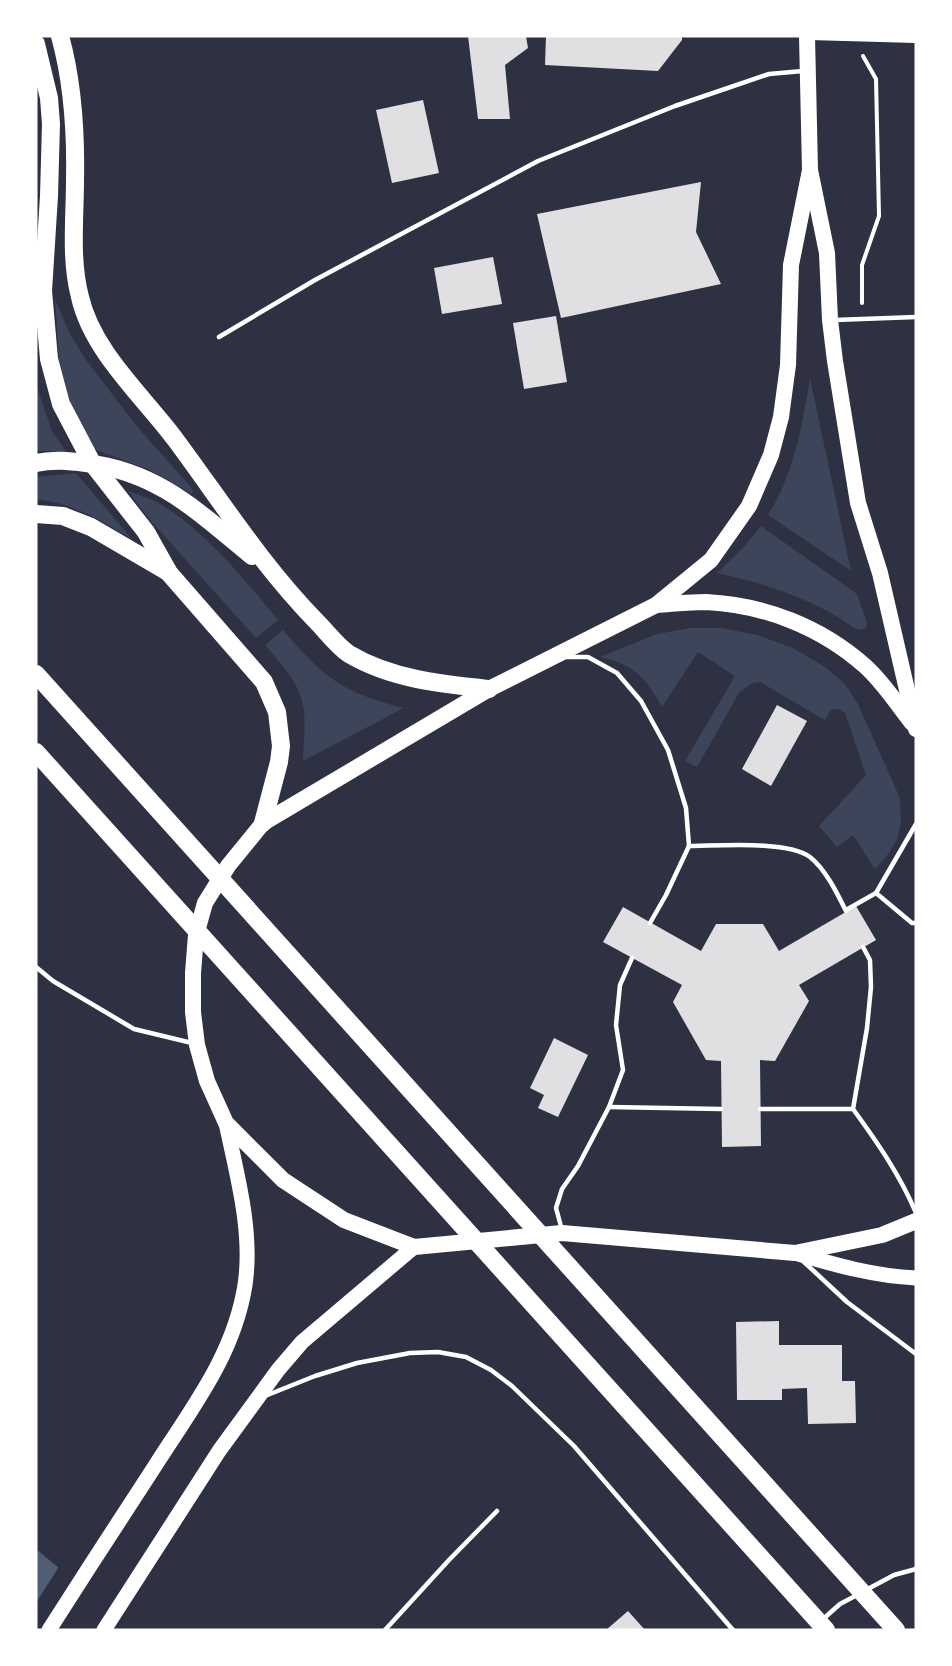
<svg xmlns="http://www.w3.org/2000/svg" width="952" height="1666" font-family="'Fira Sans',sans-serif">
<style>
.green{fill:#3c4559}
.water{fill:#4f5d75}
.pier{fill:#2d3142}
.building{fill:#e0e0e3}
.lines{fill:none;stroke-linecap:round;stroke-linejoin:round}
.path{stroke:#fff;stroke-width:4}
.service{stroke:#fff;stroke-width:4.5}
.minor{stroke:#fff;stroke-width:6}
.primary{stroke:#fff;stroke-width:15}
.trunk{stroke:#fff;stroke-width:16}
.motorway{stroke:#fff;stroke-width:18}
</style>
<rect width="100%" height="100%" fill="#2d3142"/>
<g class="green">
<path d="M55,299l15,35 16,26 53,69 52,58 2,4 -1,3 -44,-25 -55,-20 -24,-49 -9,-25z"/>
<path d="M810,378l41,193 -83,-56c26,-41 34,-89 42,-137z"/>
<path d="M36,384l16,47 14,20h-30z"/>
<path d="M76,473l56,66c-34,-20 -55,-34 -96,-40v-22z"/>
<path d="M128,491c11,4 24,8 34,14 44,27 84,76 116,115l-22,18 -106,-118z"/>
<path d="M761,526l96,68 10,28 -1,6 -5,2 -5,-1c-43,-30 -89,-45 -139,-56l27,-26z"/>
<path d="M691,628h31l35,7 36,13 32,19 20,17 13,20 42,94 1,24 -4,18 -11,17 -11,12 -22,-34 -16,12 -18,-21 47,-51 -21,-62 -7,-4 -7,1 -6,10 -65,-38 -8,1 -13,10 -42,74 -12,-6 50,-85 -37,-24 -36,55c-18,-31 -27,-42 -62,-50l57,-23z"/>
<path d="M283,630c40,47 60,63 121,78l-101,53c4,-62 4,-68 -38,-116z"/>
</g>
<path class="water" d="M36,1549l98,81h-98z"/>
<path class="pier" d="M60,1565l76,63v2h-100v-27z"/>
<g class="building">
<path d="M468,36h58l2,12 -23,17 5,54h-32z"/>
<path d="M546,36h136v4l-24,31 -113,-6z"/>
<path d="M423,100l16,73 -47,10 -16,-73z"/>
<path d="M701,182l-5,50 25,52 -160,34 -24,-104z"/>
<path d="M493,257l9,47 -60,10 -8,-46z"/>
<path d="M556,316l11,66 -43,7 -11,-66z"/>
<path d="M777,705l30,16 -36,65 -29,-17z"/>
<path d="M856,906l20,34 -77,45 10,16 -34,60 -15,-1 1,86 -39,1 -1,-86 -15,-1 -33,-58 9,-17 -79,-43 20,-35 78,44 15,-27h47l16,27z"/>
<path d="M554,1038l34,17 -30,62 -20,-9 6,-13 -14,-7z"/>
<path d="M779,1321v24h63v36h13l1,42 -48,1 -1,-36 -25,1v11h-45l-1,-78z"/>
<path d="M628,1611l17,19h-39z"/>
</g>
<g class="lines">
<path class="path" d="M862,303v-38l17,-49 -3,-137 -13,-23"/>
<g class="service">
<path d="M835,320l81,-3"/>
<path d="M219,337l96,-57 223,-119 137,-55 94,-32 34,-3"/>
<path d="M566,657h22l29,16 24,28 27,49 18,58 3,38 -23,49 -16,28"/>
<path d="M916,824l-40,69 36,30h4"/>
<path d="M689,846c27,0 99,-6 121,11 16,13 27,36 36,54"/>
<path d="M846,910l30,-17"/>
<path d="M863,947l7,13 1,27 -4,41 -14,81c24,33 47,66 63,104"/>
<path d="M36,967l17,14 81,48 58,14"/>
<path d="M609,1107l112,2"/>
<path d="M760,1109h93"/>
<path d="M562,1230l-6,-22 6,-19 16,-23 31,-59 14,-37 -7,-45 4,-40 12,-27"/>
<path d="M803,1261l44,41 69,52"/>
<path d="M265,1396l50,-20 42,-13 53,-10 28,-1 28,5 25,13 21,16 62,60 159,184"/>
<path d="M866,1590l28,-15 22,-6"/>
<path d="M822,1620l18,-16 19,-10"/>
<path d="M385,1630l64,-70 48,-49"/>
</g>
<path class="minor" d="M809,37l107,3"/>
<g class="primary">
<path d="M795,1253c40,12 79,23 121,25"/>
<path d="M49,1630c35,-55 70,-109 106,-164 37,-58 79,-111 90,-181 8,-53 -8,-110 -19,-162"/>
<path d="M104,1630l115,-179 59,-81 24,-28 112,-95"/>
</g>
<g class="trunk">
<path d="M807,36l3,134 17,83 3,67 5,41 23,142 22,70 36,156"/>
<path d="M810,170l-19,95 -3,100 -7,52 -10,38 -22,51 -38,54 -55,45 -167,84 -226,134 -35,43 -23,37 -9,32 -3,38v39l4,33 10,36 19,42 57,57 61,40 70,27 148,-14 233,20 87,-18 34,-14"/>
<path d="M656,605c16,-1 34,-3 50,-3 59,3 115,25 159,64 18,16 32,38 47,57"/>
</g>
<g class="motorway">
<path d="M60,36c13,47 16,95 15,144 0,39 -5,79 5,117 12,54 63,99 95,142 46,62 88,128 142,183 10,10 20,24 32,32 42,25 92,30 140,35"/>
<path d="M36,44l13,54 2,26 -2,72 -6,95 6,68 12,45 31,59 54,69 23,41 95,109 13,30 4,34 -2,16 -16,61"/>
<path d="M36,463c17,-4 34,-2 50,0 73,9 112,49 166,93"/>
<path d="M36,514l27,2 28,11 77,45"/>
<path d="M36,674l860,956"/>
<path d="M36,752l790,878"/>
</g>
</g>
<rect width="952" height="1666" fill="none" stroke="#ffffff" stroke-width="75"/>
</svg>
